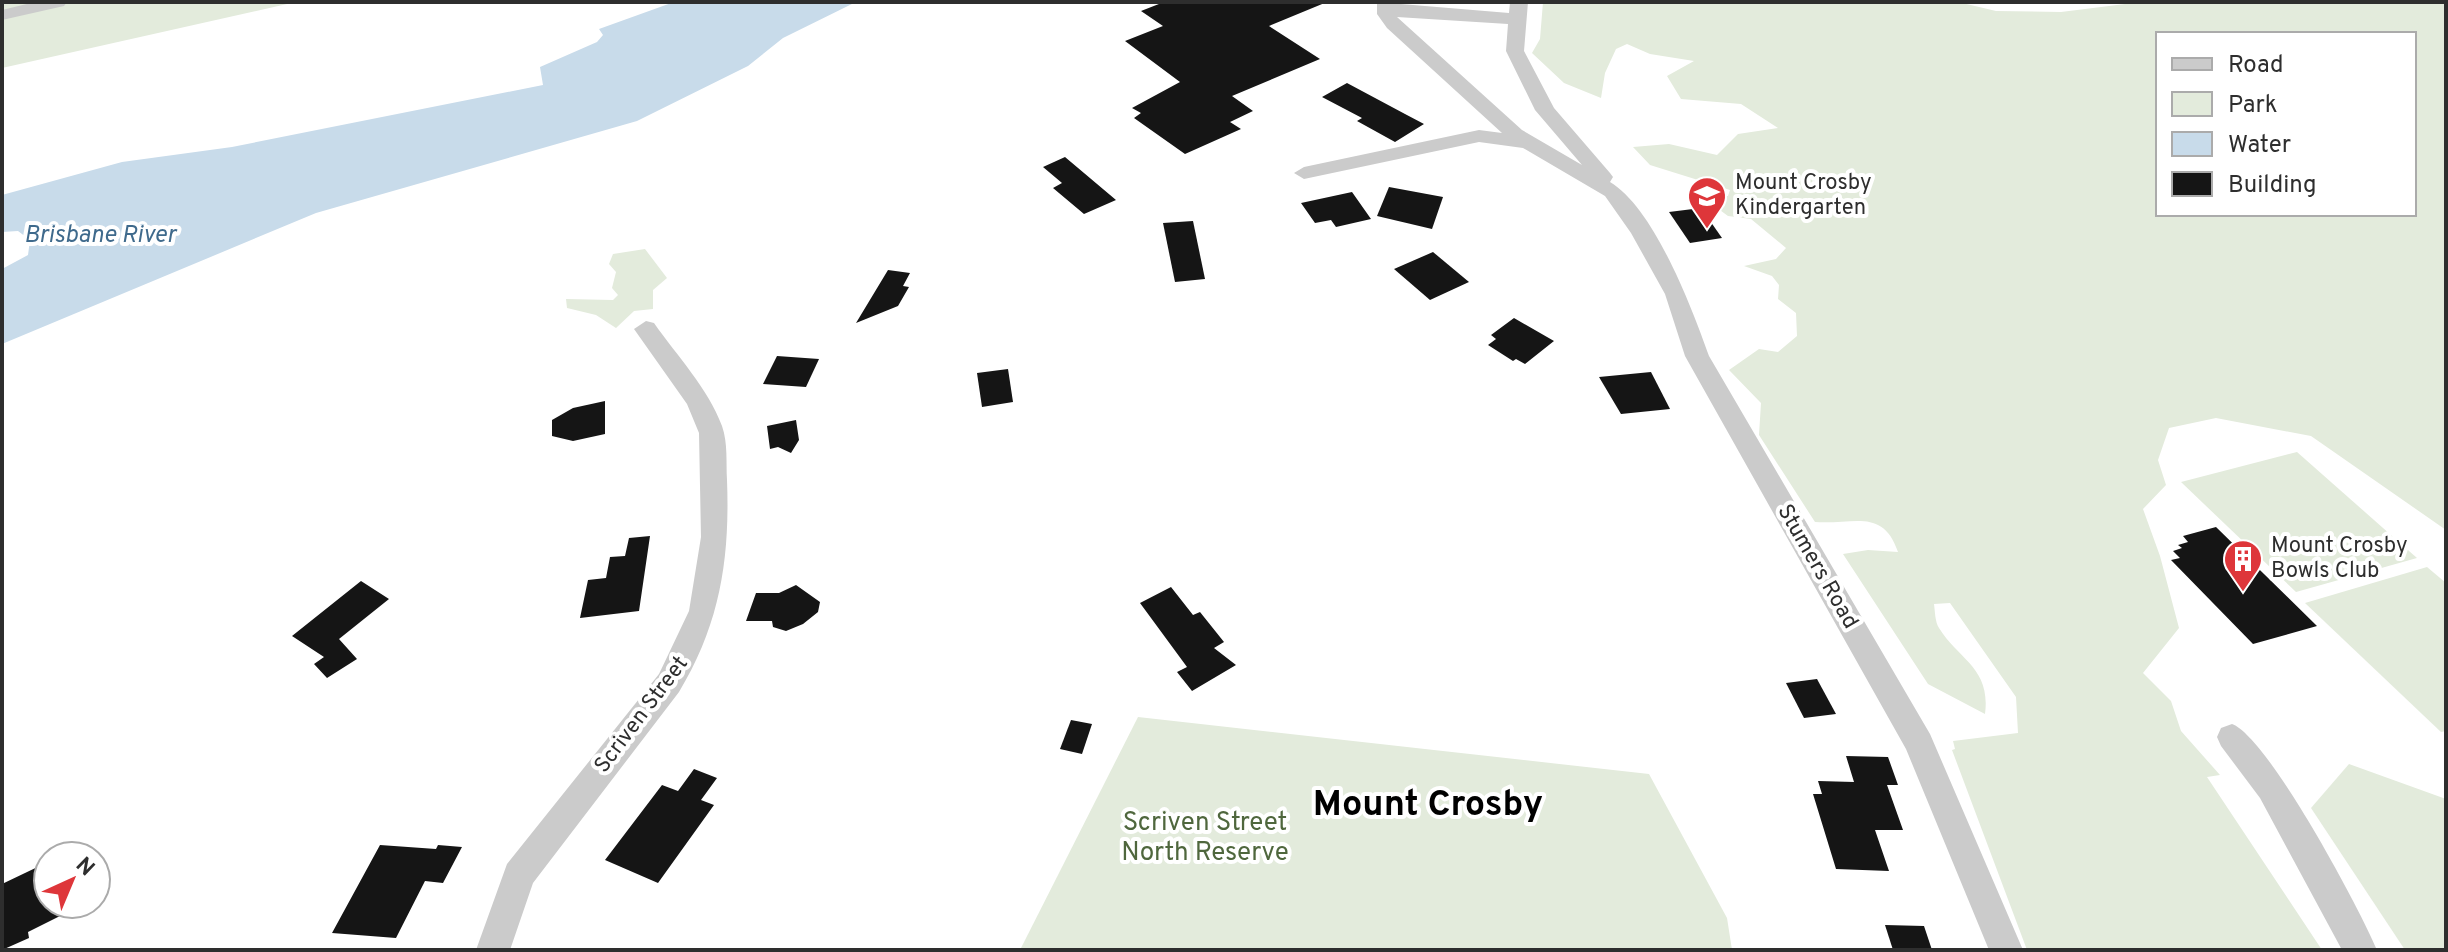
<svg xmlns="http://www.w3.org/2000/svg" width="2448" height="952" font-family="Overpass,sans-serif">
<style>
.green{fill:#e3ebdc;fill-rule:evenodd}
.water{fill:#c8dbea}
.building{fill:#151515}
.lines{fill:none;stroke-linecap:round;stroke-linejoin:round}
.street{fill:#cbcbcb;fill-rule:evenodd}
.labels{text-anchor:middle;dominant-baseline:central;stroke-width:8;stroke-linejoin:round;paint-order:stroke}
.poi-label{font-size:22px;fill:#2e2e2e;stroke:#fff;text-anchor:start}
.street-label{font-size:22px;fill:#2e2e2e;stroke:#fff}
.water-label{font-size:24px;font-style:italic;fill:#3f6a8c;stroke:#fff}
.near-park-label{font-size:26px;fill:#4f673d;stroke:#fff}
.near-district-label{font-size:36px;font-weight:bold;fill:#000;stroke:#fff}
</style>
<rect width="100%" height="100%" fill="#fff"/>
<g class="green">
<path d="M2,2h294l-294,66z"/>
<path d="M1543,2h415l38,9 65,1 80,-10h305v528l-135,-94 -95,-18 -47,10 -11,32 8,25 -23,24 17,47 19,72 -36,45 28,28 10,30 39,44 -13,2 115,173h-295l-75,-200 3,-1 -2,-8 65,-8 -2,-36 -66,-94 -16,1c1,7 1,18 5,24 20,32 52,40 46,86l-57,-30 -85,-130 25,-4 30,2c-15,-45 -45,-27 -83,-30l-56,-87 2,-32 -32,-33 30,-21 19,3 19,-16 -1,-23 -18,-14 1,-14 -7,-9 -28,-10 32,-7 10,-11 -35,-29 -23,-3 -19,-14 2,-8 17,2 2,-6 -80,-25 -17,-18 36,-3 48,11 21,-21 40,-6 -37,-24 -60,-5 -14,-23 27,-15 -44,-7 -23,-10 -11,5 -11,24 -4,25 -37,-15 -32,-30 8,-14zM2414,34v180h-256v-180z"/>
<path d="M645,249l22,29 -14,12v19l-19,2 -18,17 -20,-13 -29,-7 -1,-9 47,1 5,-5 -6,-7 4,-16 -7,-8 4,-10z"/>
<path d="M2297,452l120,106 -121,34 -115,-110z"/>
<path d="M2427,567l19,16v148l-5,1 -136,-129z"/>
<path d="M1138,717l511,57 78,144 5,32h-712z"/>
<path d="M2349,764l97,35v151h-41l-94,-142z"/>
</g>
<path class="water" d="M674,2h182l-73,36 -35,28 -111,55 -321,92 -314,131v-75l26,-14 2,-15 -12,-9 -16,1v-37l120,-33 110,-15 311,-62 -3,-18 57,-25 6,-7 -4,-6z"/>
<g class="building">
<path d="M1164,2h163l-58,24 51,33 -88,37 21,15 -23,11 11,7 -56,25 -51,-36 7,-5 -9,-5 48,-26 -55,-41 38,-15 -22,-15z"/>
<path d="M1347,83l58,31 19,10 -29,18 -38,-21 5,-3 -40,-21z"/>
<path d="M1065,157l51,43 -32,14 -31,-26 9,-5 -19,-16z"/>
<path d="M1389,187l54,10 -11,32 -55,-13z"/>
<path d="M1352,192l19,27 -35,8 -5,-7 -16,3 -14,-20z"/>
<path d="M1701,208l21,30 -32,5 -21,-31z"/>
<path d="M1193,221l12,58 -30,3 -12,-59z"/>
<path d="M1433,252l36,30 -39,18 -36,-31z"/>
<path d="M888,270l22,3 -7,13 6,1 -11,19 -42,17z"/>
<path d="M1514,318l40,23 -29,23 -9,-5 -3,2 -25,-16 8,-6 -5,-4z"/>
<path d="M777,356l42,3 -13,28 -43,-3z"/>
<path d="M1008,369l5,33 -31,5 -5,-34z"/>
<path d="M1651,372l19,37 -49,5 -22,-37z"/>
<path d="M605,401v33l-32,7 -21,-5v-16l21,-12z"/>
<path d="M796,420l3,20 -8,13 -13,-6 -8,2 -3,-23z"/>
<path d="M2216,527l101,99 -64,18 -82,-84 9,-2 -7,-7 9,-3 -4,-3 10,-3 -5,-6z"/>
<path d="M650,536l-11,75 -59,7 8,-38 18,-2 4,-21 15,-1 4,-18z"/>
<path d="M361,581l28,18 -50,40 18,20 -30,19 -13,-14 10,-7 -32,-21z"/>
<path d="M796,585l24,17 -2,10 -15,12 -17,7 -13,-4 -1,-6h-26l10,-28h23z"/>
<path d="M1171,587l22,28 7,-3 24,30 -10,6 22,17 -44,26 -15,-19 10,-5 -47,-64z"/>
<path d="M1817,679l19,35 -32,4 -18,-35z"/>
<path d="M1071,720l21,4 -10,30 -22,-5z"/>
<path d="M1846,756l42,1 10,28h-11l16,45h-28l14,41 -53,-2 -23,-75h9l-4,-13 36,1z"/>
<path d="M694,769l23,9 -16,22 13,5 -56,78 -53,-23 57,-75 16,6z"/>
<path d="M380,845l56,4 2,-4 24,2 -19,36 -18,-2 -29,57 -64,-5z"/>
<path d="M48,862v42h36l-56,28 1,6 -27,12v-66z"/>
<path d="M1885,925l39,1 8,24h-39z"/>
</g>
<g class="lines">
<g class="street">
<path d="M35,2h32l-3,4 -62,14v-10z"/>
<path d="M1377,2l132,11 1,-11h18l-4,49 30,57 56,65 3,4 -3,5c44,26 82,126 99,174l221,378 93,216h-34l-83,-201 -221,-393 -20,-62 -34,-61 -26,-37 -82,-48 -44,-6 -175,37 -10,-6 10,-6 175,-37 23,3 -115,-105 -10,-14zM1397,17l111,7 -2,27 29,59 47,55 -60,-35z"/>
<path d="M646,321l8,2c23,33 54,65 68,103 6,17 4,37 5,54 3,79 -7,144 -48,212l-146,191 -23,67h-34l31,-86 152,-190 30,-63 12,-74 -2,-104 -12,-29 -53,-75z"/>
<path d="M2232,724c36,13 128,185 145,226h-35l-82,-152 -39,-52 -4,-9 4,-9z"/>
</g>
</g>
<defs>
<symbol id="school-pin" viewBox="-11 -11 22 30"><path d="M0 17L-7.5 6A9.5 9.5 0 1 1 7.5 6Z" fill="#de363a" stroke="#fff"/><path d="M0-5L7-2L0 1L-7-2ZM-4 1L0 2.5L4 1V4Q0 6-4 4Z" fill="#fff"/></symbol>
<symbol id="building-pin" viewBox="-11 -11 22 30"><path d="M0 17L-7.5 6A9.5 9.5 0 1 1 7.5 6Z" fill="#de363a" stroke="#fff"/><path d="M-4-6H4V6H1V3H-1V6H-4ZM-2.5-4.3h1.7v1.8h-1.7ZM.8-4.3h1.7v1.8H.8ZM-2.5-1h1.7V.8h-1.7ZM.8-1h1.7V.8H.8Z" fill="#fff"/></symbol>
</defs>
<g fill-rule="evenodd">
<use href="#school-pin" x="1685" y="174" width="44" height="60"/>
<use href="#building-pin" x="2221" y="537" width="44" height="60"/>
</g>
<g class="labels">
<g class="poi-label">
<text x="1735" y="183">Mount Crosby<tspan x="1735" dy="25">Kindergarten</tspan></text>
<text x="2271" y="546">Mount Crosby<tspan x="2271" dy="25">Bowls Club</tspan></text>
</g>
<g class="street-label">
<text transform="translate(1817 567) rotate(60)">Stumers Road</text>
<text transform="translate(642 715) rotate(-53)">Scriven Street</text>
</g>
<g class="water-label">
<text x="100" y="236">Brisbane River</text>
</g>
<g class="near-park-label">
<text x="1205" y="823">Scriven Street<tspan x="1205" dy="30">North Reserve</tspan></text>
</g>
<g class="near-district-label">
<text x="1428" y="806">Mount Crosby</text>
</g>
</g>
<rect width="2448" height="952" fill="none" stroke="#2e2e2e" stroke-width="8"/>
<rect x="2156" y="32" width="260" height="184" fill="#ffffff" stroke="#ababab" stroke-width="2"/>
<rect x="2172" y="58" width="40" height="12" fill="#cbcbcb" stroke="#ababab" stroke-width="2"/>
<text x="2228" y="72" font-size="24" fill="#2e2e2e">Road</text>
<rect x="2172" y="92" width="40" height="24" fill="#e3ebdc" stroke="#ababab" stroke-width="2"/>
<text x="2228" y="112" font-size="24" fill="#2e2e2e">Park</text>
<rect x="2172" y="132" width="40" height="24" fill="#c8dbea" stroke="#ababab" stroke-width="2"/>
<text x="2228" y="152" font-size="24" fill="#2e2e2e">Water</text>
<rect x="2172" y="172" width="40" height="24" fill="#151515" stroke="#ababab" stroke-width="2"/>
<text x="2228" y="192" font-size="24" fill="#2e2e2e">Building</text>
<g transform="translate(72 880) rotate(44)"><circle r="38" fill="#ffffff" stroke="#ababab" stroke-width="2"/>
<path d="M0-6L14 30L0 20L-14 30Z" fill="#de363a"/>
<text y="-12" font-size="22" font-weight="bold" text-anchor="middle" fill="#2e2e2e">N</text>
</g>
</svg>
